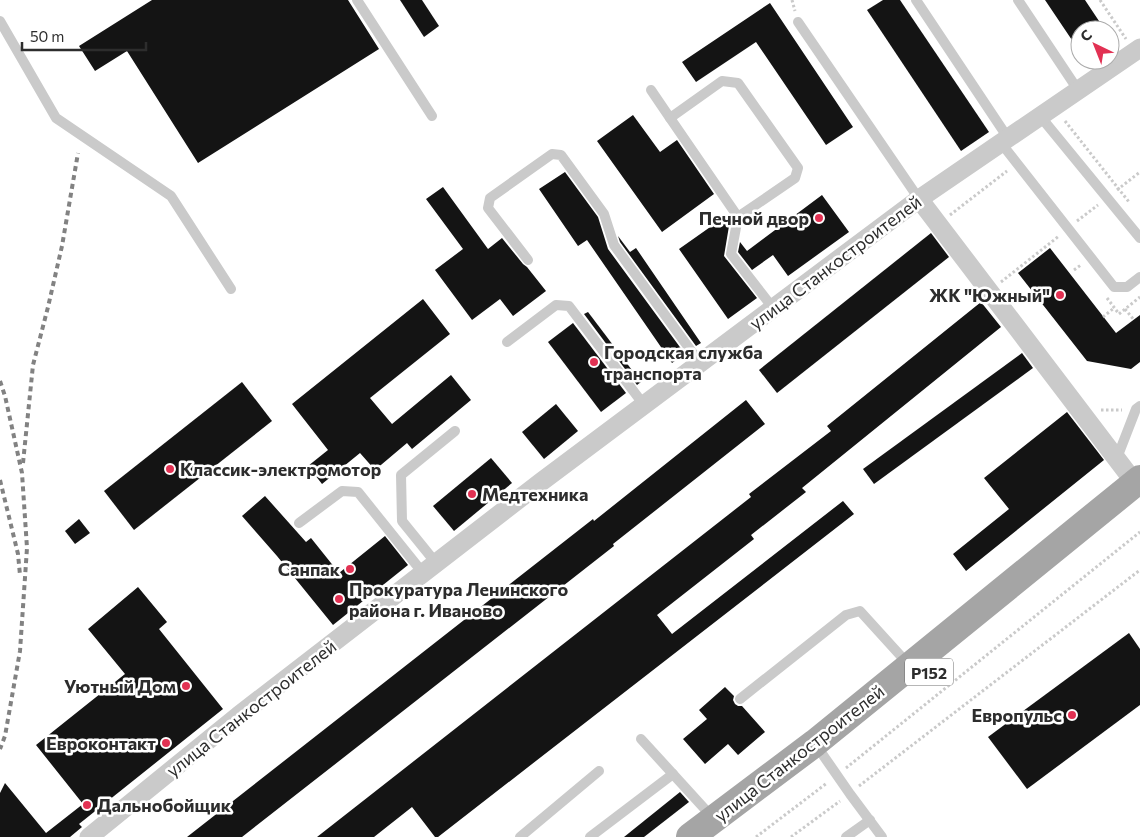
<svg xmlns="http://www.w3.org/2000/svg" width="1140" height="837" font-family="Commissioner,sans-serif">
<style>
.building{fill:#141414}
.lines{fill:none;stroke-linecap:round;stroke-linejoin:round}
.path{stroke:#cacaca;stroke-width:3;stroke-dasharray:2.5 2.5;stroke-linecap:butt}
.lane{stroke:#cacaca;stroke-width:10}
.street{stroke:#cacaca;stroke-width:19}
.primary{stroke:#a5a5a5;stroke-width:28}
.rail{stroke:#828282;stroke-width:4;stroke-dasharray:5 4;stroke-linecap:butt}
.poi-dot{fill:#e23153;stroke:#fff;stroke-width:2}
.labels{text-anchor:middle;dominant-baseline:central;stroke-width:5;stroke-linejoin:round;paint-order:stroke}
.shield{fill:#fff;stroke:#6c6c6c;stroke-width:1}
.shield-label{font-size:16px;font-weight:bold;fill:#2d2d2d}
.poi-label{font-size:18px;font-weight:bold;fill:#2d2d2d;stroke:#fff;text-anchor:end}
.street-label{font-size:18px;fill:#2d2d2d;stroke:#fff}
</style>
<rect width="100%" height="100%" fill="#fff"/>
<g class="building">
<path d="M152,0h196l31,49 -181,114 -71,-112 -32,20 -16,-25z"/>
<path d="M400,0h22l17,26 -15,11z"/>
<path d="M883,0h17l89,132 -28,19 -94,-141z"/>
<path d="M1045,0h40l20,30h-25v22z"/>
<path d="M770,3l83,124 -27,18 -70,-103 -60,40 -14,-20z"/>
<path d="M633,115l27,37 17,-12 37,54 -52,38 -65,-91z"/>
<path d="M565,172l33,45 10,32 77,105 -13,9 -85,-123 -9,6 -39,-57z"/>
<path d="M443,187l45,62 14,-11 21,26 4,3 19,24 -33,25 -13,-17 -28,21 -37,-50 28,-21 -37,-50z"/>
<path d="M822,195l27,37 -61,44 -15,-21 -21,15 -14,-18 2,-10 7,9z"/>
<path d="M723,218l6,8 -5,30 33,42 -29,21 -49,-70z"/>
<path d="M931,233l18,24 -172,136 -18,-23z"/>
<path d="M618,236l12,16 6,-4 65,95 -5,3 -76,-104z"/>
<path d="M1050,248l66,85 24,-18v47l-9,7 -44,-8 -69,-88z"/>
<path d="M423,299l27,35 -80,64 22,26 59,-49 20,25 -59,49 -5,-6 -32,27 -15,-17 -38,31 -14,-18 20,-16 -36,-46z"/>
<path d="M981,302l20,25 -199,161 4,4 -55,43 3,4 -97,76 15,19 171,-133 11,13 -416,323h-3l-23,-30 -38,30h-57l434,-340 -2,-3 82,-63 -4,-5z"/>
<path d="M588,312l53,70 -4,3 -53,-71z"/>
<path d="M573,323l53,70 -25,19 -53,-70z"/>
<path d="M1022,353l11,15 -159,116 -11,-15z"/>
<path d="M242,382l30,39 -138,109 -30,-39z"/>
<path d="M746,400l19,24 -152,120 1,2 -372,291h-55l406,-318 1,2z"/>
<path d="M556,404l22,27 -34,28 -22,-27z"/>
<path d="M1067,412l37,48 -138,111 -13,-17 56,-45 -25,-31z"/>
<path d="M491,458l21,25 -58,48 -21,-25z"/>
<path d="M265,496l41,46 5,-4 28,35 46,-37 23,29 -75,60 -56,-69 -35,-40z"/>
<path d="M79,519l11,14 -15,11 -10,-13z"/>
<path d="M138,587l29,35 -8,7 64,80 -144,115 3,3 -12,10h-70v-44l5,-10 41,50 37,-29 -47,-59 89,-71 -37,-45z"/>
<path d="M1129,633l11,16v56l-113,84 -39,-52z"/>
<path d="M725,687l9,9 -1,4 2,4 3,2h4l23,26 -27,23 -10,-11 -23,20 -22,-25 24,-20 -8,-9z"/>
<path d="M680,792l9,10 -45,35h-20z"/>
</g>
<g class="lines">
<g class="path">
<path d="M792,0l3,11"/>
<path d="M1100,0l26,39"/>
<path d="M1065,121l64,81"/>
<path d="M1117,190l23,-18"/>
<path d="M950,215l57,-44"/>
<path d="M1077,221l21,-16"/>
<path d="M1074,270l7,-5"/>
<path d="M1001,282l58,-46"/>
<path d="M1107,298l12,16 21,-17"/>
<path d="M1125,309l9,11"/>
<path d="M1103,317l11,-9"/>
<path d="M1101,410h21"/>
<path d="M846,768l294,-236"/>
<path d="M859,786l281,-216"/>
<path d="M756,837l71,-54"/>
<path d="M791,837l49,-36"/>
</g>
<g class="lane">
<path d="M357,0l75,116"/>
<path d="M916,0l92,138"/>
<path d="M1018,0l60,90"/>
<path d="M0,21l56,97 115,78 60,93"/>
<path d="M798,22l121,177"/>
<path d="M651,90l19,28"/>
<path d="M1040,116l100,122"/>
<path d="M1001,143l113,144h13l13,-10"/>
<path d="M738,217l-68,-99 52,-37 16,2 60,85 -3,10 -57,39 -7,37 42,54"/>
<path d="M528,260l-40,-52 2,-10 62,-44 9,1 43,59 10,31 86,118"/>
<path d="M507,342l49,-37 13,1 75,99"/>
<path d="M1117,458l19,-49 4,-3"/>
<path d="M299,523l43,-32 16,1 65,81"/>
<path d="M436,563l-34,-42 -1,-46 54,-44"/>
<path d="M740,699l106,-84 14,-4 49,54"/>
<path d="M641,739l72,79"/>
<path d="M816,745l34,49 32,43"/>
<path d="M520,837l79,-66"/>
<path d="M590,837l83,-63"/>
<path d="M846,837l24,-17"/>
</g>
<g class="street">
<path d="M919,199l216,284"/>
<path d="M89,837l149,-121 303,-234 378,-283 221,-151"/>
</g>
<path class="primary" d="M690,837l125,-94 325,-264"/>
<g class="rail">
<path d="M0,381l5,15 17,77 5,75 -7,103 -15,85 -5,13"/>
<path d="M23,463l10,-98 15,-58 14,-61 16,-93"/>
<path d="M0,480l18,74 2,21"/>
</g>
</g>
<g class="poi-dot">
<circle cx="819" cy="218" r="5"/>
<circle cx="1060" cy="295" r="5"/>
<circle cx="594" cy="362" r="5"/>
<circle cx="170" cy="469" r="5"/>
<circle cx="472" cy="494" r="5"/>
<circle cx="350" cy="569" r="5"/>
<circle cx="339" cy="599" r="5"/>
<circle cx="186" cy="686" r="5"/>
<circle cx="1072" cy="715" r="5"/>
<circle cx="166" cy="743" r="5"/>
<circle cx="87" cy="805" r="5"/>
</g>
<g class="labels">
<rect class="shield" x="905" y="658.5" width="48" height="27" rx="4"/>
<g class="shield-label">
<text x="929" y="672">Р152</text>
</g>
<g class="poi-label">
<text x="809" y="218">Печной двор</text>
<text x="1050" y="295">ЖК "Южный"</text>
<text x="604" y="352" text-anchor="start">Городская служба<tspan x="604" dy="21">транспорта</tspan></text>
<text x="180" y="469" text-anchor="start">Классик-электромотор</text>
<text x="482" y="494" text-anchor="start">Медтехника</text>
<text x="340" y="569">Санпак</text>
<text x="349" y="589" text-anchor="start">Прокуратура Ленинского<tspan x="349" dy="21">района г. Иваново</tspan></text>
<text x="176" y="686">Уютный Дом</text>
<text x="1062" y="715">Европульс</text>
<text x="156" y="743">Евроконтакт</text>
<text x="97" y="805" text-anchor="start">Дальнобойщик</text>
</g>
<g class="street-label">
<text transform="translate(835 262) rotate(-37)">улица Станкостроителей</text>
<text transform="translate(251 708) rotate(-38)">улица Станкостроителей</text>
<text transform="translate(799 753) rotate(-38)">улица Станкостроителей</text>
</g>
</g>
<g transform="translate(1095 45) rotate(317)"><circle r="24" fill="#ffffff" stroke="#ababab"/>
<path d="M0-4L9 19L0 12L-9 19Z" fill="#e23153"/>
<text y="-8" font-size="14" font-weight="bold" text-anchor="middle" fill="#2d2d2d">С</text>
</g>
<path d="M22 42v8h124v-8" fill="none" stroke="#2d2d2d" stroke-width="2.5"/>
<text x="30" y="42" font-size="15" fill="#2d2d2d" stroke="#ffffff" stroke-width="4" paint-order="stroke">50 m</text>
</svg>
